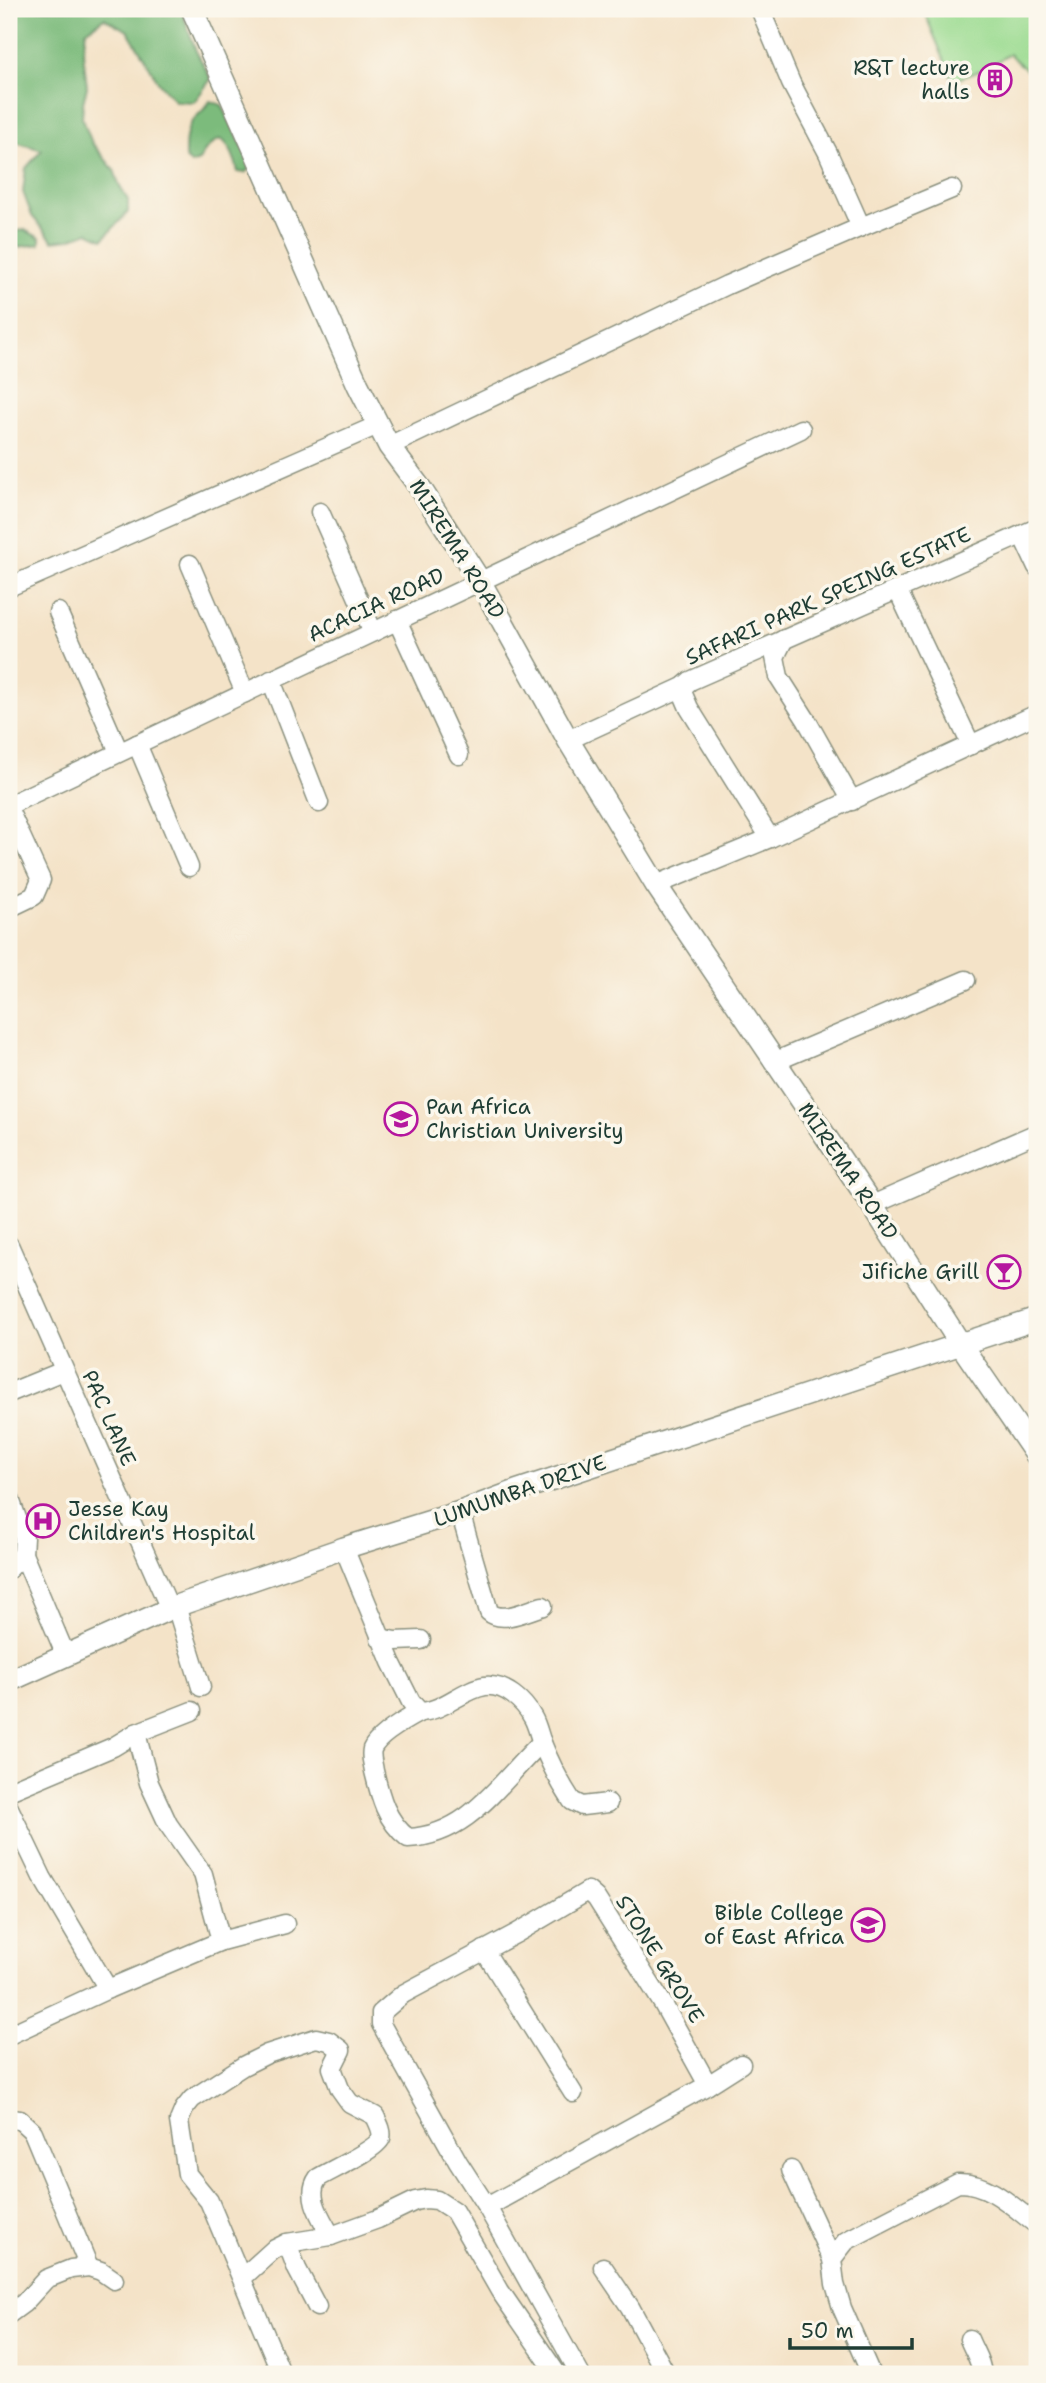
<svg xmlns="http://www.w3.org/2000/svg" width="1046" height="2383" font-family="'Shantell Sans',sans-serif">
<style>
.green{fill:#9bdb91;stroke:#5d8c62;stroke-width:2}
.forest{fill:#7cbb7b;stroke:#4e7c58;stroke-width:2}
.lines{fill:none;stroke-linecap:round;stroke-linejoin:round}
.minor-casing{stroke:#8a907e;stroke-width:21}
.tertiary-casing{stroke:#8a907e;stroke-width:24}
.minor{stroke:#fff;stroke-width:18}
.tertiary{stroke:#fff;stroke-width:21}
.labels{text-anchor:middle;dominant-baseline:central;stroke-width:7;stroke-linejoin:round;paint-order:stroke}
.poi-label{font-size:21px;fill:#1f3d34;stroke:#fbf7ec;text-anchor:end}
.street-label{font-size:21px;fill:#1f3d34;stroke:#fbf7ec}
</style>
<rect width="100%" height="100%" fill="#fbf7ec"/>
<filter id="ink" filterUnits="userSpaceOnUse"><feTurbulence type="fractalNoise" baseFrequency=".0143" numOctaves="2"/><feDisplacementMap in="SourceGraphic" scale="14" xChannelSelector="R" yChannelSelector="G"/><feConvolveMatrix kernelMatrix="1 2 1 2 8 2 1 2 1" color-interpolation-filters="sRGB"/></filter>
<filter id="wash" filterUnits="userSpaceOnUse"><feTurbulence type="fractalNoise" baseFrequency=".00686" numOctaves="4" result="noise"/><feDisplacementMap in="SourceGraphic" scale="28" xChannelSelector="R" yChannelSelector="G"/><feGaussianBlur stdDeviation="1.57" result="paint"/><feColorMatrix in="noise" values="0 0 0 0 0 0 0 0 0 0 0 0 0 0 0 0 0 1.4 0 .05"/><feComposite in="paint" operator="in"/></filter>
<g filter="url(#wash)">
<rect width="100%" height="100%" fill="#f4e3c8"/>
<path class="green" d="M923,9h114v66l-6,-1 -22,-20 -20,13 -36,14z"/>
<g class="forest">
<path d="M9,9h172l15,42 15,28 -17,23 -19,-1 -16,-18 -31,-52 -24,-13 -18,13 -3,21 4,35 -4,16 -1,15 10,25 22,27 6,17 8,13v12l-25,27 -15,-7 -18,7 -17,2 -21,-25 -9,-24 3,-24 16,-18 -33,-10z"/>
<path d="M210,101l12,4 30,60 -7,8 -7,-1c-2,-11 -8,-27 -17,-33 -10,3 -17,12 -22,22l-8,3 -6,-7c0,-11 0,-24 6,-34 6,-8 14,-13 19,-22z"/>
<path d="M25,230l15,8v6l-31,4v-16z"/>
</g>
</g>
<g filter="url(#ink)">
<g class="lines">
<defs>
<g id="minor">
<path d="M861,227l91,-38"/>
<path d="M389,446l338,-161 134,-58 -33,-74 -37,-70 -31,-74"/>
<path d="M320,512l53,120"/>
<path d="M1022,535l15,32"/>
<path d="M190,564l55,129"/>
<path d="M9,587l369,-162"/>
<path d="M898,591l73,154"/>
<path d="M58,612l61,140"/>
<path d="M397,620l62,135"/>
<path d="M784,639l-9,18 4,20 28,44 45,80"/>
<path d="M271,680l48,123"/>
<path d="M683,687v7l6,14 81,130"/>
<path d="M568,740l115,-53 7,-6 347,-153"/>
<path d="M137,744l52,123"/>
<path d="M9,805l792,-376"/>
<path d="M9,810l32,70 -7,16 -25,12"/>
<path d="M656,885l114,-47 267,-124"/>
<path d="M774,1062l192,-82"/>
<path d="M872,1205l165,-72"/>
<path d="M9,1245l161,364"/>
<path d="M9,1393l54,-22"/>
<path d="M9,1496l15,42 -1,16 -14,15"/>
<path d="M460,1512l29,100c13,12 39,-2 54,-6"/>
<path d="M344,1548l47,114 20,40 9,10c24,-1 43,-23 65,-26 20,-2 39,15 48,32 4,7 6,17 9,25 8,20 18,40 30,58l10,5 26,-3"/>
<path d="M23,1554l43,102"/>
<path d="M176,1606l25,81"/>
<path d="M380,1638l15,3 26,-1"/>
<path d="M420,1712c-13,7 -42,23 -48,37 -2,8 1,14 2,22 6,25 12,50 34,67 62,-3 92,-57 134,-96"/>
<path d="M136,1733l13,50 19,41 35,50 18,67"/>
<path d="M9,1791l104,-44 23,-14 56,-22"/>
<path d="M9,1808l33,69 66,112 113,-48 64,-17"/>
<path d="M484,1950l89,143"/>
<path d="M9,2035l99,-46"/>
<path d="M9,2119l11,1 13,12 56,135"/>
<path d="M791,2170l41,89"/>
<path d="M487,2207l221,-122 33,-21"/>
<path d="M287,2243l10,26 20,38"/>
<path d="M603,2267l27,40 36,67"/>
<path d="M242,2278l31,-28 14,-7 44,-7 47,-17 37,-18 11,-2 11,1 17,11 46,80 57,83"/>
<path d="M9,2314l15,-11 22,-24 25,-10 18,-2 12,4 13,9"/>
<path d="M969,2339c5,13 12,21 13,35"/>
<path d="M280,2370l-71,-169 -22,-27 -8,-53 5,-12 8,-10 51,-33 24,-12 49,-16 13,3 12,9 -9,18 8,21 10,14 25,13c3,7 8,15 6,22 -5,12 -50,32 -63,40 -13,18 4,41 13,58"/>
<path d="M580,2374l-93,-167 -29,-45 -56,-100 -21,-38v-11l22,-19 114,-61 71,-42 8,7 67,106 45,81"/>
<path d="M871,2374l-29,-66 -7,-24 -3,-25 14,-18 112,-58c31,-1 56,25 79,42"/>
</g>
<g id="tertiary">
<path d="M192,9l166,376 31,61 32,43 59,92 88,159 88,145 216,320 89,140 76,111"/>
<path d="M9,1681l167,-75 168,-58 116,-36 56,-21 521,-172"/>
</g>
</defs>
<use href="#minor" class="minor-casing"/>
<use href="#tertiary" class="tertiary-casing"/>
<use href="#minor" class="minor"/>
<use href="#tertiary" class="tertiary"/>
</g>
</g>
<defs>
<symbol id="building-ring" viewBox="-11 -11 22 22"><circle r="9.5" fill="#fbf7ec" stroke="#b5179e" stroke-width="1.5"/><path d="M-4-6H4V6H1V3H-1V6H-4ZM-2.5-4.3h1.7v1.8h-1.7ZM.8-4.3h1.7v1.8H.8ZM-2.5-1h1.7V.8h-1.7ZM.8-1h1.7V.8H.8Z" fill="#b5179e"/></symbol>
<symbol id="university-ring" viewBox="-11 -11 22 22"><circle r="9.5" fill="#fbf7ec" stroke="#b5179e" stroke-width="1.5"/><path d="M0-5L7-2L0 1L-7-2ZM-4 1L0 2.5L4 1V4Q0 6-4 4Z" fill="#b5179e"/></symbol>
<symbol id="bar-ring" viewBox="-11 -11 22 22"><circle r="9.5" fill="#fbf7ec" stroke="#b5179e" stroke-width="1.5"/><path d="M-6-5H6L.8 .8V4.5H3.5V6h-7V4.5H-.8V.8Z" fill="#b5179e"/></symbol>
<symbol id="hospital-ring" viewBox="-11 -11 22 22"><circle r="9.5" fill="#fbf7ec" stroke="#b5179e" stroke-width="1.5"/><path d="M-5-5h3v3.5h4V-5h3V5h-3V1.5h-4V5h-3Z" fill="#b5179e"/></symbol>
</defs>
<g fill-rule="evenodd">
<use href="#building-ring" x="976" y="61" width="38" height="38"/>
<use href="#university-ring" x="382" y="1100" width="38" height="38"/>
<use href="#bar-ring" x="985" y="1253" width="38" height="38"/>
<use href="#hospital-ring" x="24" y="1502" width="38" height="38"/>
<use href="#university-ring" x="849" y="1906" width="38" height="38"/>
</g>
<g class="labels">
<g class="poi-label">
<text x="970" y="68">R&amp;T lecture<tspan x="970" dy="24">halls</tspan></text>
<text x="426" y="1107" text-anchor="start">Pan Africa<tspan x="426" dy="24">Christian University</tspan></text>
<text x="979" y="1272">Jifiche Grill</text>
<text x="68" y="1509" text-anchor="start">Jesse Kay<tspan x="68" dy="24">Children's Hospital</tspan></text>
<text x="844" y="1913">Bible College<tspan x="844" dy="24">of East Africa</tspan></text>
</g>
<g class="street-label">
<text transform="translate(457 549) rotate(58)">MIREMA ROAD</text>
<text transform="translate(828 596) rotate(-24)">SAFARI PARK SPEING ESTATE</text>
<text transform="translate(376 605) rotate(-25)">ACACIA ROAD</text>
<text transform="translate(848 1171) rotate(56)">MIREMA ROAD</text>
<text transform="translate(109 1418) rotate(66)">PAC LANE</text>
<text transform="translate(520 1491) rotate(-19)">LUMUMBA DRIVE</text>
<text transform="translate(660 1959) rotate(58)">STONE GROVE</text>
</g>
</g>
<rect width="1046" height="2383" fill="none" stroke="#fbf7ec" stroke-width="35"/>
<path d="M790 2338v10h122v-10" fill="none" stroke="#1f3d34" stroke-width="3.5"/>
<text x="801" y="2338" font-size="21" fill="#1f3d34" stroke="#fbf7ec" stroke-width="5" paint-order="stroke">50 m</text>
</svg>
